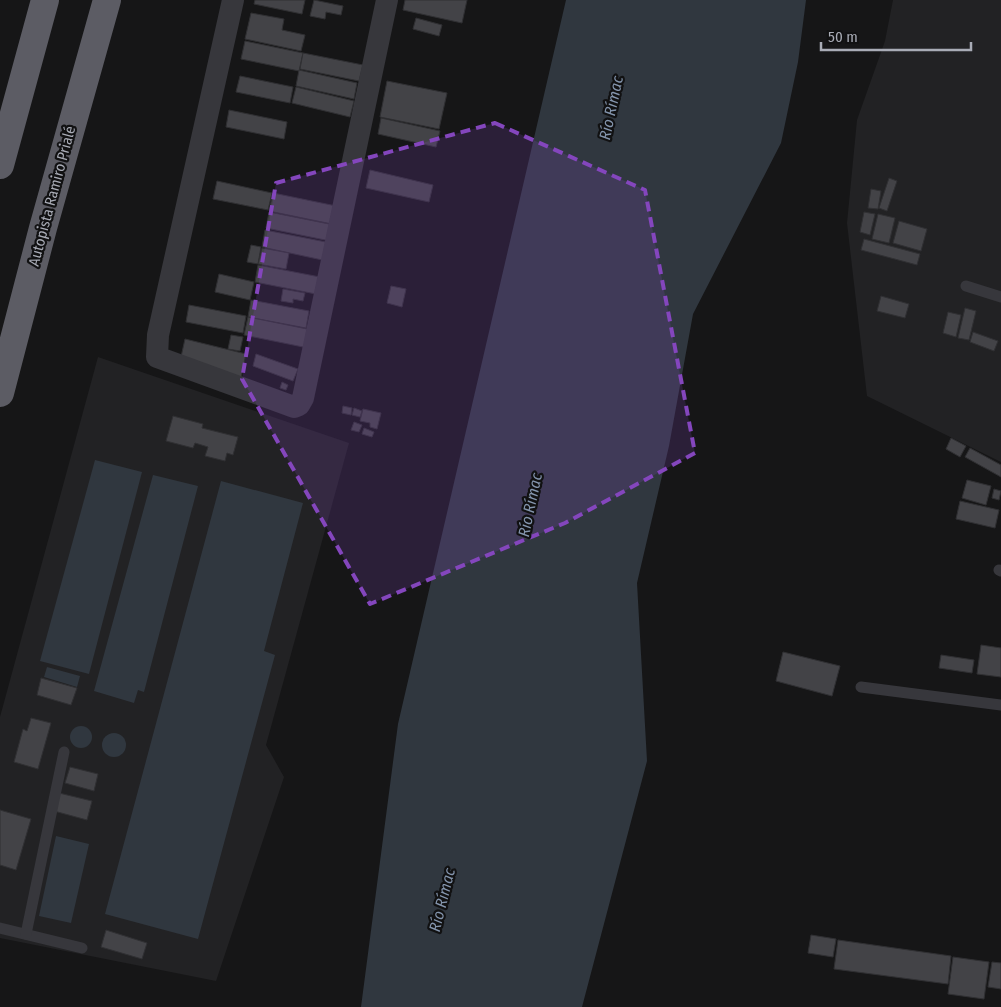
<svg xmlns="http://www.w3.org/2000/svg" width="1001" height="1007" font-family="'Fira Sans Condensed',sans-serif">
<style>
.built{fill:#222224}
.water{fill:#30373f}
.building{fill:#434347;stroke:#303033}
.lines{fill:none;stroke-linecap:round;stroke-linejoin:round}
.service{stroke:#37373c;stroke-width:11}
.minor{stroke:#37373c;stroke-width:22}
.trunk{stroke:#5c5c64;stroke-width:28}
.marked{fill:#8446bd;fill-opacity:0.2;stroke:#8446bd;stroke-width:4;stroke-dasharray:10 6;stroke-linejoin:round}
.labels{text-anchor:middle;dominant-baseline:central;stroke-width:4.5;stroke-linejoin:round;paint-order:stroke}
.street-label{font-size:15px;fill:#a9acb6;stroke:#111112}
.water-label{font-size:16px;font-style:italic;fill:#8495ad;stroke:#111112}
</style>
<rect width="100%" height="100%" fill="#161617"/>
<g class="built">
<path d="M893,0h108v462l-134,-66 -20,-173 10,-103 28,-79z"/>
<path d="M98,357l251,86 -83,302 18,32 -68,204 -216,-43v-221z"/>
</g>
<g class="water">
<path d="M566,0h240l-8,62 -17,81 -88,171 -24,132 -32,137 10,178 -65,246h-221l37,-283z"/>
<path d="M95,460l47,12 -53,202 -49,-13z"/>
<path d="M153,475l45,11 -54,206 -6,-2 -4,13 -40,-12z"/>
<path d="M221,481l82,22 -39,148 11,4 -77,284 -93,-25z"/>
<path d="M47,667l33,9 -3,11 -33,-10z"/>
<circle cx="81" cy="737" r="11"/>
<circle cx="114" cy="745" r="12"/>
<path d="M56,836l33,8 -18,79 -32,-7z"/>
</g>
<g class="building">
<path d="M255,0h50l-3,14 -48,-10z"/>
<path d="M314,0l29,6 -2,9 -15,-3 -1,7 -15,-3z"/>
<path d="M405,0h62l-5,23 -59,-13z"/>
<path d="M251,13l33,6 -2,11 23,5 -4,16 -56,-12z"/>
<path d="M416,18l26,7 -3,11 -26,-7z"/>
<path d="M245,41l58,12 -4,18 -58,-12z"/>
<path d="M303,53l60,12 -4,16 -59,-12z"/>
<path d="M299,70l58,13 -3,16 -58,-13z"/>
<path d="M240,76l53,11 -3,16 -54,-11z"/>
<path d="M387,81l60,12 -8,36 -59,-12z"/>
<path d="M296,87l58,14 -4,16 -58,-14z"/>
<path d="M229,110l58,12 -3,17 -58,-12z"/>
<path d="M381,118l59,13 -4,16 -58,-13z"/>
<path d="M370,170l63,15 -4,17 -63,-14z"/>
<path d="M889,178l8,3 -10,30 -8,-3z"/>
<path d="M217,181l55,12 -4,17 -55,-11z"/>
<path d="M871,189l10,2 -3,18 -10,-1z"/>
<path d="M273,193l63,13 -4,18 -63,-13z"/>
<path d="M269,212l65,13 -4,16 -64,-13z"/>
<path d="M864,212l11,2 -5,21 -10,-3z"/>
<path d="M878,214l17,4 -6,25 -17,-4z"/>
<path d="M899,221l28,8 -6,22 -28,-8z"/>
<path d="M265,230l66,13 -4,18 -65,-14z"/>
<path d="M864,239l56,15 -3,11 -56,-15z"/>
<path d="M251,245l10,2 -3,17 -11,-2z"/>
<path d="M262,248l27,5 -3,16 -28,-5z"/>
<path d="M258,265l67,13 -4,17 -66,-13z"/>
<path d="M219,274l35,8 -4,18 -35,-8z"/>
<path d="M391,286l15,3 -4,18 -15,-4z"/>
<path d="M283,289l22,4 -2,8 -10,-2v4l-12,-2z"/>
<path d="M881,296l28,8 -4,14 -28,-7z"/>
<path d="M251,300l58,11 -3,17 -58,-11z"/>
<path d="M189,305l57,11 -3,17 -57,-11z"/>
<path d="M965,308l11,3 -7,29 -11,-2z"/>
<path d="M948,312l13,3 -5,22 -13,-4z"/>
<path d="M248,317l64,13 -4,18 -64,-13z"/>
<path d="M973,332l25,9 -4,10 -24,-9z"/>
<path d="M231,335l12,2 -3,14 -12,-2z"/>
<path d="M185,339l61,15 -5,24 -60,-21z"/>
<path d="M256,354l42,15 -5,12 -40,-15z"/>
<path d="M282,382l6,3 -2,5 -6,-2z"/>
<path d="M343,406l9,2 -1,7 -9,-2z"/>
<path d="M354,408l8,3 -2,6 -8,-2z"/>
<path d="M363,409l18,4 -4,16 -7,-2v-4l-10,-2z"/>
<path d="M173,416l30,8 -1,4 36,9 -5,18 -6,-2 -2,8 -20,-5 3,-9 -13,-4 -2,5 -27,-7z"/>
<path d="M354,422l8,3 -3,7 -8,-2z"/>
<path d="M364,428l10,4 -2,5 -10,-3z"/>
<path d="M951,438l15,8 -6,11 -14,-8z"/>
<path d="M970,448l31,17v12l-36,-20z"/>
<path d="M967,480l24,6 -5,19 -24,-7z"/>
<path d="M994,489l7,2 -2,9 -7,-2z"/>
<path d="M960,501l39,9 -4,18 -39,-9z"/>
<path d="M981,645l20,3v29l-24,-3z"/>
<path d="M783,652l57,14 -8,30 -56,-15z"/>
<path d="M941,655l33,5 -2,13 -33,-5z"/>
<path d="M41,678l36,10 -6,17 -34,-10z"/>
<path d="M31,718l20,5 -13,46 -24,-7 9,-33 4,2z"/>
<path d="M70,767l28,7 -4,17 -29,-8z"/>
<path d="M59,793l33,8 -5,19 -33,-9z"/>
<path d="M0,810l31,9 -15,51 -16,-5z"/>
<path d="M106,930l41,13 -5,16 -41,-12z"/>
<path d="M811,935l25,4 -3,18 -25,-4z"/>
<path d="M838,940l113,16 -3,28 -114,-15z"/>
<path d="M953,957l36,5 -5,37 -36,-5z"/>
<path d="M992,962l9,1v26l-13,-2z"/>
</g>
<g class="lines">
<g class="service">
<path d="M966,286l35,11"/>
<path d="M999,570l2,1"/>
<path d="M861,687l140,18"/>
<path d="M0,928l82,20"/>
<path d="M26,934l38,-182"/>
</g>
<path class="minor" d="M233,0l-75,335 -1,22 137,50 5,-2 4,-7 84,-398"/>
<g class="trunk">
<path d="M0,165l45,-165"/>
<path d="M0,393l43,-165 64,-228"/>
</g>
</g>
<path class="marked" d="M495,123l150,67 50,263 -130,70 -195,81 -128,-225 34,-196z"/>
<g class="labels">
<g class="street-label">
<text transform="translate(52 196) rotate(-75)">Autopista Ramiro Prialé</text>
</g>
<g class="water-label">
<text transform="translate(611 108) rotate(-78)">Río Rímac</text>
<text transform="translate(530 505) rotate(-78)">Río Rímac</text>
<text transform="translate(442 900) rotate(-76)">Río Rímac</text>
</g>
</g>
<path d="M821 42v8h150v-8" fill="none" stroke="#a9acb6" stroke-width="2.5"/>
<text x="828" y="42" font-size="15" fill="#a9acb6" stroke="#111112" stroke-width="4" paint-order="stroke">50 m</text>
</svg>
